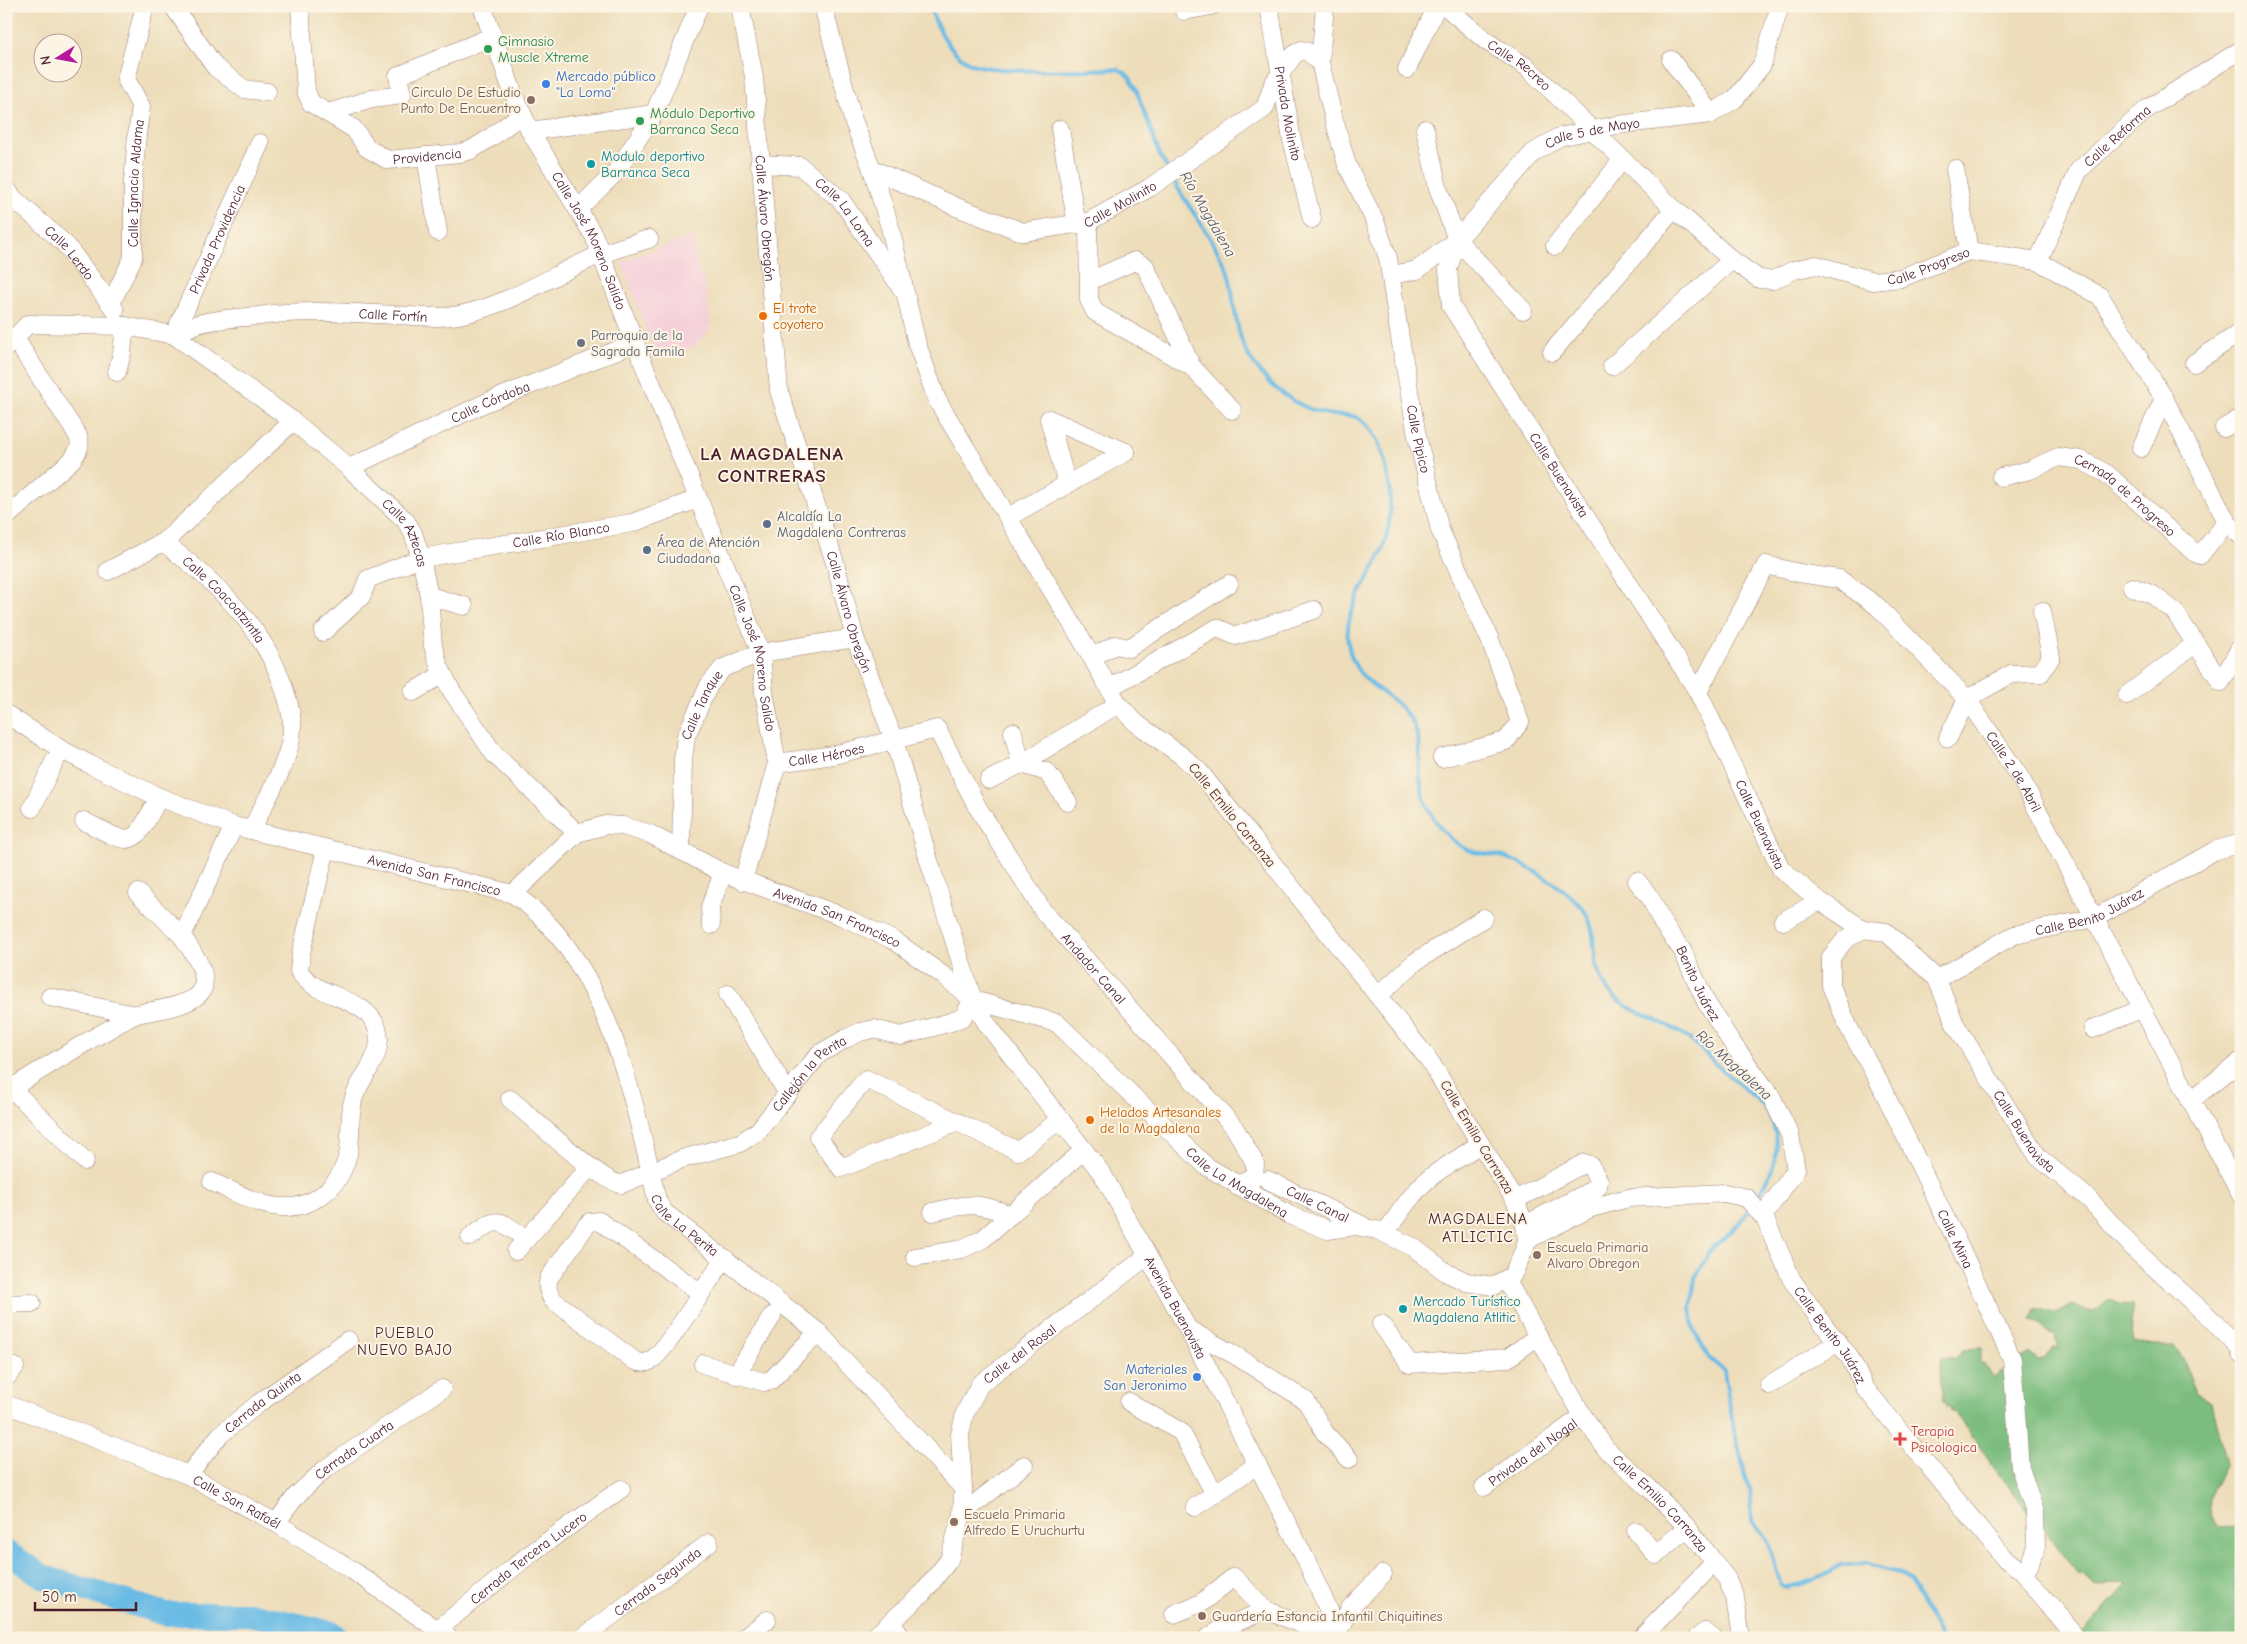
<svg xmlns="http://www.w3.org/2000/svg" width="2247" height="1644" font-family="'Comic Neue',sans-serif">
<style>
.built{fill:#f5cfda}
.forest{fill:#7bbd7f;stroke:#626e55}
.lines{fill:none;stroke-linecap:round;stroke-linejoin:round}
.stream{stroke:#6abbe5;stroke-width:4}
.river{stroke:#6abbe5;stroke-width:24}
.minor-casing{stroke:#9c7e72;stroke-width:19}
.minor{stroke:#fff;stroke-width:18}
.leisure-dot{fill:#2e9e5b;stroke:#fcf5e5;stroke-width:2}
.shop-dot{fill:#3f7fe0;stroke:#fcf5e5;stroke-width:2}
.education-dot{fill:#8d6e63;stroke:#fcf5e5;stroke-width:2}
.culture-dot{fill:#0f9aa8;stroke:#fcf5e5;stroke-width:2}
.food-dot{fill:#e8710a;stroke:#fcf5e5;stroke-width:2}
.worship-dot{fill:#6b7280;stroke:#fcf5e5;stroke-width:2}
.service-dot{fill:#5c6f8a;stroke:#fcf5e5;stroke-width:2}
.health-dot{fill:#e0444e;stroke:#fcf5e5;stroke-width:2}
.labels{text-anchor:middle;dominant-baseline:central;stroke-width:4;stroke-linejoin:round;paint-order:stroke}
.leisure-label{font-size:14px;fill:#27864d;stroke:#fcf5e5;text-anchor:start}
.street-label{font-size:14px;fill:#4a1f2b;stroke:#fcf5e5}
.shop-label{font-size:14px;fill:#366cbe;stroke:#fcf5e5;text-anchor:start}
.education-label{font-size:14px;fill:#785e54;stroke:#fcf5e5;text-anchor:start}
.culture-label{font-size:14px;fill:#0d838f;stroke:#fcf5e5;text-anchor:start}
.food-label{font-size:14px;fill:#c56008;stroke:#fcf5e5;text-anchor:start}
.worship-label{font-size:14px;fill:#5b616d;stroke:#fcf5e5;text-anchor:start}
.service-label{font-size:14px;fill:#4e5e75;stroke:#fcf5e5;text-anchor:start}
.health-label{font-size:14px;fill:#be3a42;stroke:#fcf5e5;text-anchor:start}
.water-label{font-size:15px;font-style:italic;fill:#55566c;stroke:#fcf5e5}
.neighbourhood-label{font-size:15px;letter-spacing:1px;fill:#4a1f2b;stroke:#fcf5e5}
.quarter-label{font-size:16px;letter-spacing:1px;fill:#4a1f2b;stroke:#fcf5e5}
.district-label{font-size:19px;font-weight:bold;letter-spacing:1px;fill:#4a1f2b;stroke:#fcf5e5}
</style>
<rect width="100%" height="100%" fill="#fcf5e5"/>
<filter id="ink" filterUnits="userSpaceOnUse"><feTurbulence type="fractalNoise" baseFrequency=".02" numOctaves="2"/><feDisplacementMap in="SourceGraphic" scale="10" xChannelSelector="R" yChannelSelector="G"/><feConvolveMatrix kernelMatrix="1 2 1 2 8 2 1 2 1" color-interpolation-filters="sRGB"/></filter>
<filter id="wash" filterUnits="userSpaceOnUse"><feTurbulence type="fractalNoise" baseFrequency=".0096" numOctaves="4" result="noise"/><feDisplacementMap in="SourceGraphic" scale="20" xChannelSelector="R" yChannelSelector="G"/><feGaussianBlur stdDeviation="1.12" result="paint"/><feColorMatrix in="noise" values="0 0 0 0 0 0 0 0 0 0 0 0 0 0 0 0 0 1.4 0 .05"/><feComposite in="paint" operator="in"/></filter>
<g filter="url(#wash)">
<rect width="100%" height="100%" fill="#edddba"/>
<path class="built" d="M692,236l7,39 4,1 2,11 6,39 -4,7 -13,13 -13,6 -21,-1 -9,-8 -29,-81z"/>
<path class="forest" d="M2108,1299l12,5 13,1 -3,18 4,18 19,5h21l9,12 13,36 15,8 15,63c-13,20 -25,40 -8,63l23,-1v111h-164l51,-54 -33,1 -13,-10 -3,1 -40,-52 -10,-10 -75,-102h-3l-1,-6 -3,1 -1,-6 -3,1 -3,-44h15l8,-9 20,-1 -4,12 16,17 8,-7 13,5 1,-13 13,-9 8,7 7,-2 9,-11h5l-4,-12h-7l-7,-10 -10,-6 5,-10 19,5 17,-9c20,9 21,9 36,-6z"/>
<g class="lines">
<g class="stream">
<path d="M929,6c8,20 19,45 39,56 21,13 121,8 150,7l6,3 6,6 6,11 24,67 8,13"/>
<path d="M1172,178c17,31 40,58 55,91 4,10 5,24 7,36 5,35 10,51 35,77 18,17 40,30 65,33 8,1 18,-1 24,3 12,7 20,22 24,35 10,29 12,69 0,98 -13,30 -38,58 -34,91 6,45 40,45 61,75 13,18 10,40 11,60 1,24 15,49 34,64 16,14 26,11 46,15 22,5 69,34 83,53 17,22 6,55 22,77 20,29 57,31 83,52 12,8 21,20 32,30 14,12 28,24 43,36 23,34 14,63 -7,96"/>
<path d="M1751,1208l-18,22 -20,17 -18,31 -4,30 4,24 14,26 15,13 10,59 17,67 1,24 17,22 12,42 6,2 15,-3 23,-9 15,-10 26,-1 33,8 11,9 31,57"/>
</g>
<path class="river" d="M6,1552l38,25 122,37h83l83,19 4,5"/>
</g>
</g>
<g filter="url(#ink)">
<g class="lines">
<defs>
<g id="minor">
<path d="M173,6l42,61 29,22 23,3"/>
<path id="s1" d="M300,6l6,85 5,12 43,26 13,19 21,12 72,-7 11,-3 19,-12 32,-24"/>
<path id="s2" d="M482,6l30,84 18,41 64,105 41,107 126,310 3,39 13,71 -34,118"/>
<path id="s3" d="M740,6l14,71 25,314 56,172 20,75 39,102 35,121 44,139 14,24 116,151 85,154 119,233 34,76"/>
<path id="s4" d="M1269,6l23,134 20,79"/>
<path id="s5" d="M1325,6l-5,56 13,54 14,49 28,56 13,37 11,74 18,104 23,94 50,110 30,82 -14,19 -64,17"/>
<path id="s6" d="M1445,6l41,35 41,26 147,142 58,51 27,19 14,1 21,-10 22,-5 57,16 28,-3 68,-27 69,10 62,35 64,102 63,124 14,14"/>
<path d="M1184,11l27,-5"/>
<path d="M1671,60l40,54"/>
<path d="M1407,69l30,-63"/>
<path d="M328,113l44,-14 30,-4 -4,-19 95,-40"/>
<path d="M1060,129l17,96"/>
<path d="M1425,129l13,59 19,52 66,70"/>
<path d="M530,131l124,-17"/>
<path d="M426,156l12,76"/>
<path id="s7" d="M759,164l41,2 41,34 61,89"/>
<path id="s8" d="M872,169l87,39 64,24 65,-10 61,-34 116,-80 8,-24 21,-29 7,-5 7,2 12,10"/>
<path d="M1955,169l14,82"/>
<path id="s9" d="M6,188l7,10 53,47 49,65"/>
<path d="M579,208l37,-36 38,-58 45,-108"/>
<path d="M1088,222l1,78 6,12 97,55 40,43"/>
<path id="s10" d="M1457,240l-9,29 3,37 247,386 83,177 39,32 43,28 23,3 51,47 18,45 83,133 51,42 47,52 73,66 30,31 2,6"/>
<path d="M1555,246l67,-86"/>
<path id="s11" d="M2038,261l41,-91 68,-61 94,-59"/>
<path id="s12" d="M1392,275l25,-5 40,-30 76,-87 26,-16 58,-12 94,-11 24,-15 27,-34 18,-59"/>
<path d="M1089,281l46,-20 10,5 47,101"/>
<path id="s13" d="M111,303l22,-45v-76l4,-48 4,-27 -15,-28 19,-73"/>
<path id="s14" d="M174,335l86,-192"/>
<path id="s15" d="M177,337c11,-18 62,-19 82,-21 45,-7 91,-3 136,-1 22,1 43,4 64,0 52,-10 95,-42 143,-61 15,-6 31,-10 47,-15"/>
<path id="s16" d="M6,347l22,-23 97,2 49,9 119,86 56,47 56,52 8,13 8,25 8,38 4,50 6,20 12,24 43,64 83,79"/>
<path d="M1552,352l122,-143"/>
<path d="M2194,363l47,-31"/>
<path d="M1612,366l120,-106"/>
<path d="M117,372l5,-19 3,-27"/>
<path d="M2224,428l17,-10"/>
<path d="M2141,448l23,-50"/>
<path id="s17" d="M349,468l136,-65 150,-60"/>
<path id="s18" d="M2001,477l29,-7 28,-13 23,3 26,14 88,79 5,2 27,-33"/>
<path d="M1067,484l-18,-65 77,33"/>
<path d="M6,517l66,-57c6,-9 10,-14 6,-24l-64,-99"/>
<path d="M1008,517l118,-65"/>
<path id="s19" d="M163,542c53,40 106,89 124,156 4,13 7,31 3,45 -6,28 -26,61 -39,87"/>
<path d="M108,571l55,-29 11,-9 119,-112"/>
<path d="M2132,587l21,8 21,16 47,71 20,-36"/>
<path d="M429,596l35,10"/>
<path id="s20" d="M323,632l38,-35 7,-18 53,-21 211,-35 66,-24"/>
<path d="M1092,657l23,-12 14,3 100,-64"/>
<path d="M1109,688l108,-60 19,8 78,-26"/>
<path d="M413,692l30,-18"/>
<path id="s21" d="M1698,692l68,-127 33,8 40,6 38,27 90,93 54,80 220,416"/>
<path d="M2127,695l68,-51"/>
<path id="s22" d="M6,714l56,36 29,15 68,32 75,29 279,68c94,62 120,204 144,306l7,12 154,120 145,156"/>
<path d="M1013,732l8,32 26,8 21,30"/>
<path d="M1948,738l19,-39 44,-25 30,-1 10,-16 -9,-46"/>
<path id="s23" d="M777,763l57,-8 103,-26 41,79 65,103 191,216 21,36 -1,15 -8,2 -8,7"/>
<path d="M989,780l32,-16 97,-60"/>
<path d="M32,808l22,-46 8,-12"/>
<path d="M84,821c51,27 48,27 75,-24"/>
<path id="s24" d="M681,851l2,-92 3,-23 23,-51 14,-17 38,-15 94,-15"/>
<path id="s25" d="M1637,881l13,16 13,27 19,26 24,52 26,41 39,53 19,39 6,35 -33,46"/>
<path d="M138,893l44,43"/>
<path id="s26" d="M513,894l64,-61 29,-8 17,1 27,8 73,39 116,42 56,26 49,35 29,24 84,23 149,143 83,49 39,15 27,-4 22,4 36,17 34,26 20,9 26,4 19,-10 13,-28 2,-8 -2,-15 -10,-25 -86,-140 -230,-289 -17,-15 -46,-33 -18,-19 -35,-62 -146,-242 -20,-56 -27,-117 -18,-58 -19,-49 -30,-114"/>
<path d="M1783,921l37,-20"/>
<path d="M711,925l-1,-18 13,-34"/>
<path id="s27" d="M1863,929l-18,11 -14,17v29l18,42 30,54 86,176 47,101 8,109 15,44 1,34 -7,20 -8,5"/>
<path id="s28" d="M1937,979l77,-44 81,-17 119,-67 27,-8"/>
<path d="M728,994l60,100"/>
<path d="M1378,996l37,-34 69,-44"/>
<path d="M50,997l85,18"/>
<path d="M2093,1029l48,-20"/>
<path d="M6,1083l79,78"/>
<path d="M12,1088c30,-19 60,-38 92,-56 10,-5 22,-14 33,-18 17,-4 60,-8 66,-26 5,-17 -12,-38 -21,-52l52,-110"/>
<path id="s29" d="M510,1099c18,15 94,86 112,85l60,-25 58,-16 18,-12 61,-77 26,-15 15,-7 14,-3 27,7 50,-14 12,-5 10,-17"/>
<path d="M2190,1101l51,-40"/>
<path d="M958,1122l-117,46 -23,-31 48,-58 152,72 43,-32"/>
<path id="s30" d="M1268,1180l94,45"/>
<path d="M212,1182c19,8 39,20 60,24 37,7 68,-17 76,-52 4,-18 0,-39 6,-57 8,-23 32,-43 23,-69 -12,-33 -61,-29 -78,-57l2,-18 25,-104"/>
<path d="M1515,1200l70,-37 5,2 9,16 -1,6 -73,38"/>
<path d="M933,1212c35,-9 44,-10 78,3"/>
<path d="M1385,1233c14,-19 28,-42 47,-57 15,-12 33,-20 48,-33"/>
<path d="M470,1237c29,-22 28,-18 56,2"/>
<path id="s31" d="M1527,1240l64,-32 37,-10 97,-5 22,5 18,21 27,61 30,43 27,33 16,32 138,169 18,14 52,62 1,5"/>
<path d="M516,1251l74,-84"/>
<path d="M915,1257l47,-8 21,-10 101,-89"/>
<path id="s32" d="M1507,1281l76,135 23,33 43,39 38,39 40,52 8,19 6,40"/>
<path d="M701,1293l-102,-72 -9,1 -4,4 -37,52c-3,9 -1,15 4,22l82,61c5,2 10,3 15,0 15,-7 61,-85 75,-103"/>
<path d="M6,1304l26,-1"/>
<path d="M1381,1324l29,40 98,-6 30,-22"/>
<path d="M1188,1329l50,28 68,44 19,32 24,26"/>
<path d="M703,1364l61,18 7,-2 47,-48"/>
<path d="M736,1375l36,-59"/>
<path d="M6,1378l9,-11"/>
<path d="M1769,1385l69,-43"/>
<path d="M1129,1402l52,30 34,62"/>
<path id="s33" d="M6,1404l182,71 88,48 76,47 97,68"/>
<path id="s34" d="M188,1475l32,-40 39,-32 89,-63"/>
<path id="s35" d="M1484,1487l99,-71"/>
<path d="M1195,1507l62,-42"/>
<path d="M962,1514l62,-49"/>
<path id="s36" d="M276,1523l20,-27 29,-27 117,-80"/>
<path d="M1636,1531l20,24 31,-28"/>
<path d="M1174,1614l27,-11 33,-26 32,33"/>
<path d="M891,1622l11,16"/>
<path id="s37" d="M438,1629l92,-75 91,-65"/>
<path id="s38" d="M582,1638l127,-95"/>
<path d="M744,1638l23,-18"/>
<path id="s39" d="M873,1638l50,-45 26,-33 13,-46 1,-26 -3,-53 5,-22 15,-29 166,-127"/>
<path d="M1208,1638l15,-10 43,-18 52,21 19,1 14,-25 32,-33"/>
<path d="M1641,1638l74,-76"/>
<path d="M1697,1638l8,-6 8,6"/>
</g>
</defs>
<use href="#minor" class="minor-casing"/>
<use href="#minor" class="minor"/>
</g>
</g>
<g class="leisure-dot">
<circle cx="488" cy="49" r="5"/>
<circle cx="640" cy="121" r="5"/>
</g>
<g class="shop-dot">
<circle cx="546" cy="84" r="5"/>
<circle cx="1197" cy="1377" r="5"/>
</g>
<g class="education-dot">
<circle cx="531" cy="100" r="5"/>
<circle cx="1537" cy="1255" r="5"/>
<circle cx="954" cy="1522" r="5"/>
<circle cx="1202" cy="1616" r="5"/>
</g>
<g class="culture-dot">
<circle cx="591" cy="164" r="5"/>
<circle cx="1403" cy="1309" r="5"/>
</g>
<g class="food-dot">
<circle cx="763" cy="316" r="5"/>
<circle cx="1090" cy="1120" r="5"/>
</g>
<circle class="worship-dot" cx="581" cy="343" r="5"/>
<g class="service-dot">
<circle cx="767" cy="524" r="5"/>
<circle cx="647" cy="550" r="5"/>
</g>
<path class="health-dot" d="M1897.5 1431.5h5v5h5v5h-5v5h-5v-5h-5v-5h5z"/>
<g class="labels">
<g class="leisure-label">
<text x="498" y="41">Gimnasio<tspan x="498" dy="16">Muscle Xtreme</tspan></text>
<text x="650" y="113">Módulo Deportivo<tspan x="650" dy="16">Barranca Seca</tspan></text>
</g>
<g class="street-label">
<text stroke="none"><textPath href="#s6" startOffset="95">Calle Recreo</textPath></text>
<text stroke="none"><textPath href="#s4" startOffset="109">Privada Molinito</textPath></text>
<text stroke="none"><textPath href="#s12" startOffset="255">Calle 5 de Mayo</textPath></text>
<text stroke="none"><textPath href="#s11" startOffset="151">Calle Reforma</textPath></text>
<text stroke="none"><textPath href="#s1" startOffset="235">Providencia</textPath></text>
<text stroke="none"><textPath href="#s13" startOffset="125">Calle Ignacio Aldama</textPath></text>
<text stroke="none"><textPath href="#s8" startOffset="266">Calle Molinito</textPath></text>
<text stroke="none"><textPath href="#s7" startOffset="106">Calle La Loma</textPath></text>
<text stroke="none"><textPath href="#s3" startOffset="214">Calle Álvaro Obregón</textPath></text>
<text stroke="none"><textPath href="#s14" startOffset="105">Privada Providencia</textPath></text>
<text stroke="none"><textPath href="#s2" startOffset="259">Calle José Moreno Salido</textPath></text>
<text stroke="none"><textPath href="#s9" startOffset="91">Calle Lerdo</textPath></text>
<text stroke="none"><textPath href="#s6" startOffset="594">Calle Progreso</textPath></text>
<text stroke="none"><textPath href="#s15" startOffset="221">Calle Fortín</textPath></text>
<text stroke="none"><textPath href="#s17" startOffset="156">Calle Córdoba</textPath></text>
<text stroke="none"><textPath href="#s5" startOffset="448">Calle Pipico</textPath></text>
<text stroke="none"><textPath href="#s10" startOffset="268">Calle Buenavista</textPath></text>
<text stroke="none"><textPath href="#s18" startOffset="140">Cerrada de Progreso</textPath></text>
<text stroke="none"><textPath href="#s16" startOffset="486">Calle Aztecas</textPath></text>
<text stroke="none"><textPath href="#s20" startOffset="270">Calle Río Blanco</textPath></text>
<text stroke="none"><textPath href="#s19" startOffset="84">Calle Coacoatzintla</textPath></text>
<text stroke="none"><textPath href="#s3" startOffset="619">Calle Álvaro Obregón</textPath></text>
<text stroke="none"><textPath href="#s2" startOffset="709">Calle José Moreno Salido</textPath></text>
<text stroke="none"><textPath href="#s24" startOffset="150">Calle Tanque</textPath></text>
<text stroke="none"><textPath href="#s23" startOffset="50">Calle Héroes</textPath></text>
<text stroke="none"><textPath href="#s21" startOffset="481">Calle 2 de Abril</textPath></text>
<text transform="translate(1232 815) rotate(51)">Calle Emilio Carranza</text>
<text stroke="none"><textPath href="#s10" startOffset="672">Calle Buenavista</textPath></text>
<text stroke="none"><textPath href="#s22" startOffset="461">Avenida San Francisco</textPath></text>
<text stroke="none"><textPath href="#s28" startOffset="168">Calle Benito Juárez</textPath></text>
<text stroke="none"><textPath href="#s26" startOffset="369">Avenida San Francisco</textPath></text>
<text stroke="none"><textPath href="#s23" startOffset="451">Andador Canal</textPath></text>
<text stroke="none"><textPath href="#s25" startOffset="120">Benito Juárez</textPath></text>
<text stroke="none"><textPath href="#s29" startOffset="366">Callejón la Perita</textPath></text>
<text stroke="none"><textPath href="#s10" startOffset="1092">Calle Buenavista</textPath></text>
<text transform="translate(1477 1137) rotate(59)">Calle Emilio Carranza</text>
<text stroke="none"><textPath href="#s26" startOffset="858">Calle La Magdalena</textPath></text>
<text stroke="none"><textPath href="#s30" startOffset="55">Calle Canal</textPath></text>
<text stroke="none"><textPath href="#s22" startOffset="926">Calle La Perita</textPath></text>
<text stroke="none"><textPath href="#s27" startOffset="354">Calle Mina</textPath></text>
<text stroke="none"><textPath href="#s3" startOffset="1396">Avenida Buenavista</textPath></text>
<text stroke="none"><textPath href="#s31" startOffset="391">Calle Benito Juárez</textPath></text>
<text stroke="none"><textPath href="#s39" startOffset="341">Calle del Rosal</textPath></text>
<text stroke="none"><textPath href="#s34" startOffset="105">Cerrada Quinta</textPath></text>
<text stroke="none"><textPath href="#s36" startOffset="108">Cerrada Cuarta</textPath></text>
<text stroke="none"><textPath href="#s35" startOffset="60">Privada del Nogal</textPath></text>
<text stroke="none"><textPath href="#s33" startOffset="251">Calle San Rafaél</textPath></text>
<text stroke="none"><textPath href="#s32" startOffset="272">Calle Emilio Carranza</textPath></text>
<text stroke="none"><textPath href="#s37" startOffset="115">Cerrada Tercera Lucero</textPath></text>
<text stroke="none"><textPath href="#s38" startOffset="94">Cerrada Segunda</textPath></text>
</g>
<g class="shop-label">
<text x="556" y="76">Mercado público<tspan x="556" dy="16">"La Loma"</tspan></text>
<text x="1187" y="1369" text-anchor="end">Materiales<tspan x="1187" dy="16">San Jeronimo</tspan></text>
</g>
<g class="education-label">
<text x="521" y="92" text-anchor="end">Circulo De Estudio<tspan x="521" dy="16">Punto De Encuentro</tspan></text>
<text x="1547" y="1247">Escuela Primaria<tspan x="1547" dy="16">Alvaro Obregon</tspan></text>
<text x="964" y="1514">Escuela Primaria<tspan x="964" dy="16">Alfredo E Uruchurtu</tspan></text>
<text x="1212" y="1616">Guardería Estancia Infantil Chiquitines</text>
</g>
<g class="culture-label">
<text x="601" y="156">Modulo deportivo<tspan x="601" dy="16">Barranca Seca</tspan></text>
<text x="1413" y="1301">Mercado Turístico<tspan x="1413" dy="16">Magdalena Atlitic</tspan></text>
</g>
<g class="food-label">
<text x="773" y="308">El trote<tspan x="773" dy="16">coyotero</tspan></text>
<text x="1100" y="1112">Helados Artesanales<tspan x="1100" dy="16">de la Magdalena</tspan></text>
</g>
<g class="worship-label">
<text x="591" y="335">Parroquia de la<tspan x="591" dy="16">Sagrada Famila</tspan></text>
</g>
<g class="service-label">
<text x="777" y="516">Alcaldía La<tspan x="777" dy="16">Magdalena Contreras</tspan></text>
<text x="657" y="542">Área de Atención<tspan x="657" dy="16">Ciudadana</tspan></text>
</g>
<g class="health-label">
<text x="1911" y="1431">Terapia<tspan x="1911" dy="16">Psicologica</tspan></text>
</g>
<g class="water-label">
<text transform="translate(1208 214) rotate(60)">Río Magdalena</text>
<text transform="translate(1734 1065) rotate(42)">Río Magdalena</text>
</g>
<g class="neighbourhood-label">
<text x="405" y="1333">PUEBLO<tspan x="405" dy="17">NUEVO BAJO</tspan></text>
</g>
<g class="quarter-label">
<text x="1478" y="1219">MAGDALENA<tspan x="1478" dy="18">ATLICTIC</tspan></text>
</g>
<g class="district-label">
<text x="772" y="454">LA MAGDALENA<tspan x="772" dy="22">CONTRERAS</tspan></text>
</g>
</g>
<rect width="2247" height="1644" fill="none" stroke="#fcf5e5" stroke-width="25"/>
<g transform="translate(58 58) rotate(259)"><circle r="24" fill="#fcf5e5" stroke="#b59f9b"/>
<path d="M0-4L9 19L0 12L-9 19Z" fill="#b5179e"/>
<text y="-8" font-size="14" font-weight="bold" text-anchor="middle" fill="#4a1f2b">N</text>
</g>
<path d="M35 1602v8h101v-8" fill="none" stroke="#4a1f2b" stroke-width="2.5"/>
<text x="42" y="1602" font-size="15" fill="#4a1f2b" stroke="#fcf5e5" stroke-width="4" paint-order="stroke">50 m</text>
</svg>
